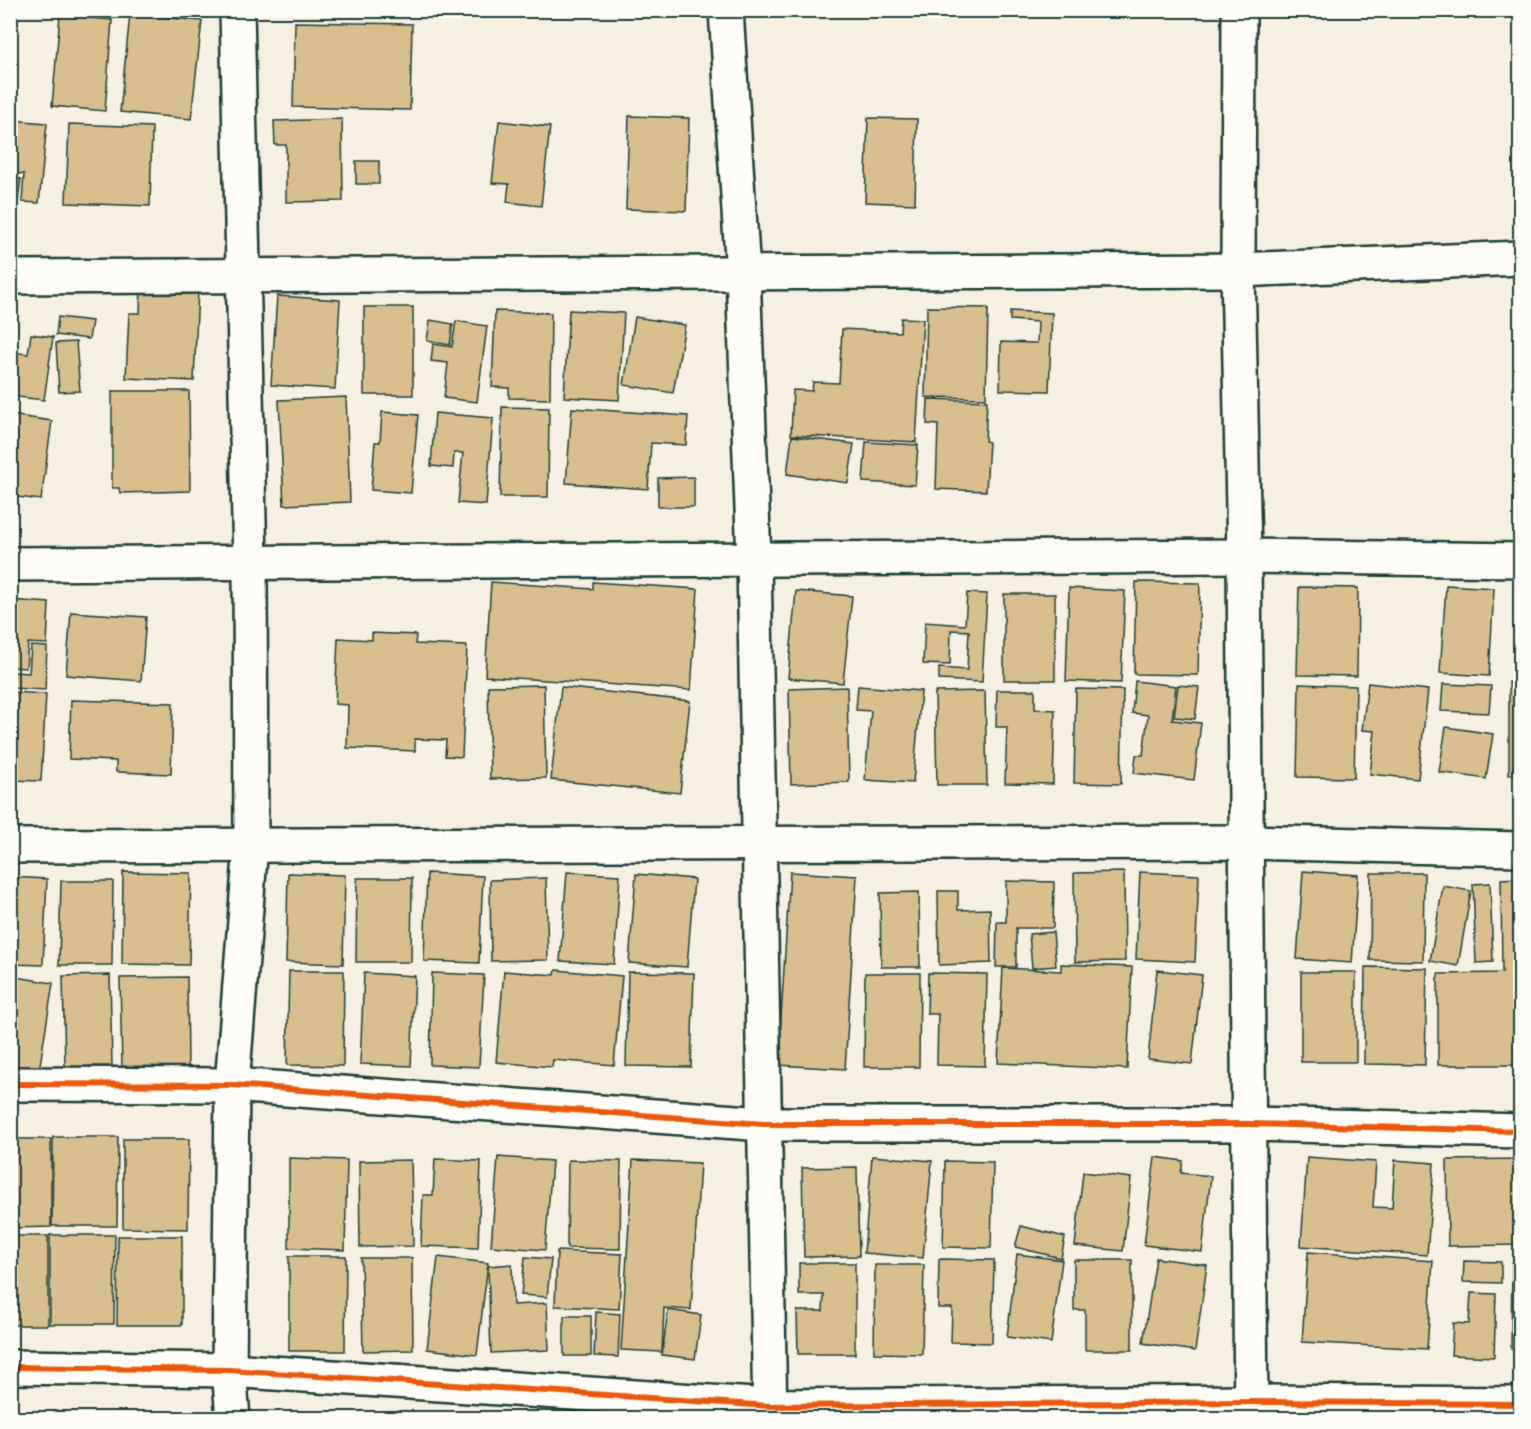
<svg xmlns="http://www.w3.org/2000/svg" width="1531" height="1429" font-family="'Balsamiq Sans',sans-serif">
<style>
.building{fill:#d9bf8f;stroke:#1f3d34;stroke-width:1.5}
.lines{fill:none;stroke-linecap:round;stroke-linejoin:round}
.street-casing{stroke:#1f3d34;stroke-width:38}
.street{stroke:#fdfcf7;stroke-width:33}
.cycleway-casing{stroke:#fdfcf7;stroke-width:10}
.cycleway{stroke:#e8590c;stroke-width:6}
</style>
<rect width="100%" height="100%" fill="#f6f0e2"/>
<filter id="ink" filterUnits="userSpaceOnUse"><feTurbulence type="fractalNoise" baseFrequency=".0167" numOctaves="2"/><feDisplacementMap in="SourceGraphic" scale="12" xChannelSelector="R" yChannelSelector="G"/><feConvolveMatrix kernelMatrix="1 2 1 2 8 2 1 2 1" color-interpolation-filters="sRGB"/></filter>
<g filter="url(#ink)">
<g class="building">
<path d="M130,14l72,7 -11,98 -71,-7z"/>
<path d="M60,15l52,5 -7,91 -53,-5z"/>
<path d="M295,22l117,2 -2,86 -117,-3z"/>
<path d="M629,116l60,2 -3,93 -60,-2z"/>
<path d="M868,118l49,1 -2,85 -50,-2z"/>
<path d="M342,119l1,82 -57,1v-57h-11l-1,-24z"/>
<path d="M10,120l37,3 -8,80 -17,-1 2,-28 -14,-1z"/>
<path d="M499,121l51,6 -9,79 -34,-4 2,-18 -17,-1z"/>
<path d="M69,124l83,3 -2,79 -84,-3z"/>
<rect x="356" y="161" width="23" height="23"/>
<path d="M10,178l11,1 -3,21h-8z"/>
<path d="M141,288l57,2 -4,91 -68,-3 3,-65h11z"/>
<path d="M277,296l63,4 -5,89 -64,-4z"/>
<rect x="364" y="307" width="49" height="88"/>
<path d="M927,307l61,1 -2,90 -61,-1z"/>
<path d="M569,310l55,3 -5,87 -55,-3z"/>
<path d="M495,311l56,2 -1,86 -41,-1v-10l-17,-1z"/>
<path d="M1010,311l42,2 -3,78 -49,-1 1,-48 36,1 1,-21 -28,-2z"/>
<path d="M58,317l34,4 -3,18 -33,-4z"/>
<path d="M635,317l50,8 -12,68 -49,-8z"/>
<path d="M901,318l22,1 -7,123 -125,-7 2,-45 19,1 1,-9 26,1 3,-54 58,3z"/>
<path d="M430,320l23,4 -3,21 -23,-4z"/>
<path d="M456,321l31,5 -10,76 -33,-4 4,-35 -17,-2 2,-17 19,3z"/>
<path d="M31,334l22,3 -9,63 -34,-4v-44l18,2z"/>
<path d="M76,342l4,49 -21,1 -3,-49z"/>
<path d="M112,391h77l1,100 -70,2 -1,-5h-7z"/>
<path d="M346,397l4,105 -66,3 -5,-105z"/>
<path d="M928,399l59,2 -2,40 4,1 -3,49 -50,-2 2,-64 -11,-1z"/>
<path d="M502,407l47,1 -1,89h-48z"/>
<path d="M572,408l116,8 -2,29 -35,-2 -3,46 -82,-6z"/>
<path d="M382,412l36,3 -7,78 -40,-3 4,-48h5z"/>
<path d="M435,413l58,5 -7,87 -28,-2 5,-50h-9l-1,15 -22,-2z"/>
<path d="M10,415l42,6 -11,79 -31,-4z"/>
<path d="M792,436l62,8 -6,39 -61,-9z"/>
<path d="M866,442l52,3 -3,40 -52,-3z"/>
<path d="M694,477v30h-36v-29z"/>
<path d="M491,582l102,7v-7l105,7 -7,101 -206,-14z"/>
<path d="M1136,582l64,1 -2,92 -64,-1z"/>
<path d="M1446,585l48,3 -5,88 -49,-3z"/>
<path d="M1299,587l59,1 -1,88 -60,-1z"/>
<path d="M1069,588l56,3 -4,92 -55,-2z"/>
<path d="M796,591l56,5 -9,87 -55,-5z"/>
<path d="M967,593l20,1 -5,88 -43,-2v-12l28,2 2,-39 -18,-1 -1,35 -27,-1 2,-42 40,3z"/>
<rect x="1004" y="594" width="51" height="86"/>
<path d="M10,600l39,3 -2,41 -19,-1 -2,25 -16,-1z"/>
<path d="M71,612l75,5 -5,64 -75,-6z"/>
<path d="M372,633l44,2 -1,9 52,2 -5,111 -17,-1 1,-16 -31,-1v12l-68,-3 1,-43 -13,-1 3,-66 34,2z"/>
<path d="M31,646l16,1 -2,43 -32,-2 1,-16 15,1z"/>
<path d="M1135,681l41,5 -4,34 29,3 -7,57 -60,-7 2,-18h7l5,-40 -16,-2z"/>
<path d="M1509,682h11v92l-11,1z"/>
<path d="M1368,683l60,7 -10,89 -48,-5 5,-43 -13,-1z"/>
<path d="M1299,684l57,2 -2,92 -57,-1z"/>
<path d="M1443,684l48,2 -2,27 -48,-2z"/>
<path d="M544,685l2,93 -56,1 -2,-93z"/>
<path d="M1178,685l21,2 -4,32 -21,-2z"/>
<path d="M858,686l63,5 -8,92 -48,-3 6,-69 -15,-1z"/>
<path d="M561,687l129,14 -10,92 -129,-13z"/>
<path d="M847,687l2,95 -58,2 -2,-95z"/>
<path d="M1076,689l47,1 -2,94 -47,-1z"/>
<path d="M997,690h38v19l20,1 -2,74 -48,-1 2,-56h-11z"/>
<path d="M985,691l2,94h-50l-2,-93z"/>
<path d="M10,692l36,2 -5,87 -31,-1z"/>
<path d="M71,700l102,3 -2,71 -55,-2v-11l-47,-2z"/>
<path d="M1446,727l47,7 -7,45 -47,-7z"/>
<path d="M1303,871l55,4 -6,88 -55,-4z"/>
<path d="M123,872l68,1 -2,92 -67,-1z"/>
<path d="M567,872l53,3 -6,89 -54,-3z"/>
<path d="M790,872l67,4 -12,193 -67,-4z"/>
<path d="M1124,872l1,89 -50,1 -1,-89z"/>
<path d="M1140,872l59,3 -4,87 -59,-3z"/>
<path d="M288,873l57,2 -2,89 -57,-2z"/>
<path d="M427,873l56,3 -4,87 -55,-2z"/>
<path d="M1371,873h53l-1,88 -53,-1z"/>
<path d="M636,874l58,5 -7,88 -58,-4z"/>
<path d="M10,877l37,2 -4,86 -33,-1z"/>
<path d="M357,878h55l-1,84h-55z"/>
<path d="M546,878l2,82 -57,1 -1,-81z"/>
<path d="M1520,878v187h-82v-91l64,-1 -1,-94z"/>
<path d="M61,881h52l-1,84h-53z"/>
<path d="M1006,881l48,1 -1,46h-37v39h-20l1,-45h9z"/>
<path d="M1490,883l3,79 -17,1 -3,-79z"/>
<path d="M1443,886l28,5 -13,75 -28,-5z"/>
<path d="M938,891h20v19l32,-1 1,54 -52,2z"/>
<path d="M919,892l1,75h-39l-1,-74z"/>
<path d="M1053,932l3,34 -24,2 -3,-34z"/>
<path d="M1061,964l71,3 -5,102 -129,-6 5,-95 58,3z"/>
<path d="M1365,967l62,1 -2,97 -61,-1z"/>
<path d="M556,970l66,6 -8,89 -61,-5 -1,7 -56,-5 8,-91 51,4z"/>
<path d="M1157,970l45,5 -10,89 -44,-5z"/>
<path d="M289,971h55l-1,95 -56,-1z"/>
<path d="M628,972l66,1 -3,94 -65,-1z"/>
<rect x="1301" y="972" width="55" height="90"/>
<path d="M364,973l51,3 -4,90 -51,-2z"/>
<path d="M432,973l52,2 -5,92 -49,-2z"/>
<path d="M865,973h55l-1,94h-55z"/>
<path d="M928,973l59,1 -2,92 -48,-1 1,-51h-11z"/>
<path d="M110,975l2,91 -47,1 -2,-91z"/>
<path d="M10,976l43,7 -14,88 -29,-5z"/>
<path d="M187,977l1,90 -66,1 -2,-90z"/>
<path d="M53,1137h65l-1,89h-65z"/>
<path d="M10,1139h41v88l-41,1z"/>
<path d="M123,1139h66l-1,90 -65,-1z"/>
<path d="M872,1156l60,5 -9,97 -59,-5z"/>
<path d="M498,1157l54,4 -7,89 -54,-4z"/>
<path d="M1155,1157l28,4 -2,12 30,3 -9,76 -58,-7z"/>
<path d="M1307,1157l69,5 -3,45 19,1 3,-48 39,3 -7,92 -126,-9z"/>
<path d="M289,1158l58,2 -2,90 -56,-2z"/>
<path d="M435,1159l46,2 -3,87 -57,-2 2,-51h10z"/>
<path d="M1520,1159v86l-72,1 -1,-86z"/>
<path d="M411,1160l2,86 -53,1 -1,-86z"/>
<path d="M568,1160l53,1 -1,88 -53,-1z"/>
<path d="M633,1160l67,3 -9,147 -27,-2 -2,44 -41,-2z"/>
<path d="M945,1161l48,1 -2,86 -48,-1z"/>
<path d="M857,1167l2,89 -55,1 -2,-89z"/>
<path d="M1083,1172l48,6 -8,73 -48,-5z"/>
<path d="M1021,1226l44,11 -4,21 -46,-11z"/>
<path d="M50,1235h65l-1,89h-64z"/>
<rect x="10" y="1236" width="38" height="89"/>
<path d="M118,1236h64v89h-65z"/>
<path d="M557,1251l65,3 -3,55 -64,-3z"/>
<path d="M1308,1252l125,9 -6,88 -125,-7z"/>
<path d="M1017,1254l45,6 -11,83 -44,-6z"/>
<path d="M289,1256h57l-1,95h-56z"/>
<path d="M438,1257l50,6 -11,92 -50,-6z"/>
<path d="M525,1257l26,2 -4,38 -26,-2z"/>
<path d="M361,1258h51l1,92 -50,1z"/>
<path d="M1156,1258l51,7 -12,86 -52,-8z"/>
<path d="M939,1259l55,1 -2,83 -41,-1 1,-34h-14z"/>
<path d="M1074,1260h58v90h-47v-40h-11z"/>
<path d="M1464,1261l37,1v21l-38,-1z"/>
<path d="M799,1263h56v91h-57l-1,-43h26l1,-16h-25z"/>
<path d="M1512,1263h8v86h-9z"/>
<path d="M512,1264l1,41 34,-2 2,47 -58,3 -3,-87z"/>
<path d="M875,1265h49l-2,89 -48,-1z"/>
<path d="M1471,1293l25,1 -2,63 -43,-2 2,-32 16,1z"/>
<path d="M668,1310l33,5 -6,44 -33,-4z"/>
<path d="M596,1312l24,2 -2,43 -24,-1z"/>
<rect x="564" y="1316" width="27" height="40"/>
</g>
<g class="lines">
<defs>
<g id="street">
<path d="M726,10l17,263 11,287 16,858"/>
<path d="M1239,10l-1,260 6,286 7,862"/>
<path d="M10,277l1228,-7 282,-12"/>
<path d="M10,564l1234,-8 276,4"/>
<path d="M10,846l1237,-4 273,7"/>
<path d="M10,1084l222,1 532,39h485l271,7"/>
<path d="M10,1367l219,3 541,36 481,-4 269,2"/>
<path d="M233,1418l-4,-48 3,-285 19,-240 -1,-282 -13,-553"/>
</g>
</defs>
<use href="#street" class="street-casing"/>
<use href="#street" class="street"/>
<defs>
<g id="cycleway">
<path d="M10,1084l222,1 532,39h485l271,7"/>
<path d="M10,1367l219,3 541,36 481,-4 269,2"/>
</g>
</defs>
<use href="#cycleway" class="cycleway-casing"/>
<use href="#cycleway" class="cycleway"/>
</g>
</g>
<rect width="1531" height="1429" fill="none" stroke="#fdfcf7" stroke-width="36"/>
<rect x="18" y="18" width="1495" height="1393" fill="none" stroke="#1f3d34" stroke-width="2" filter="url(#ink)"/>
</svg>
